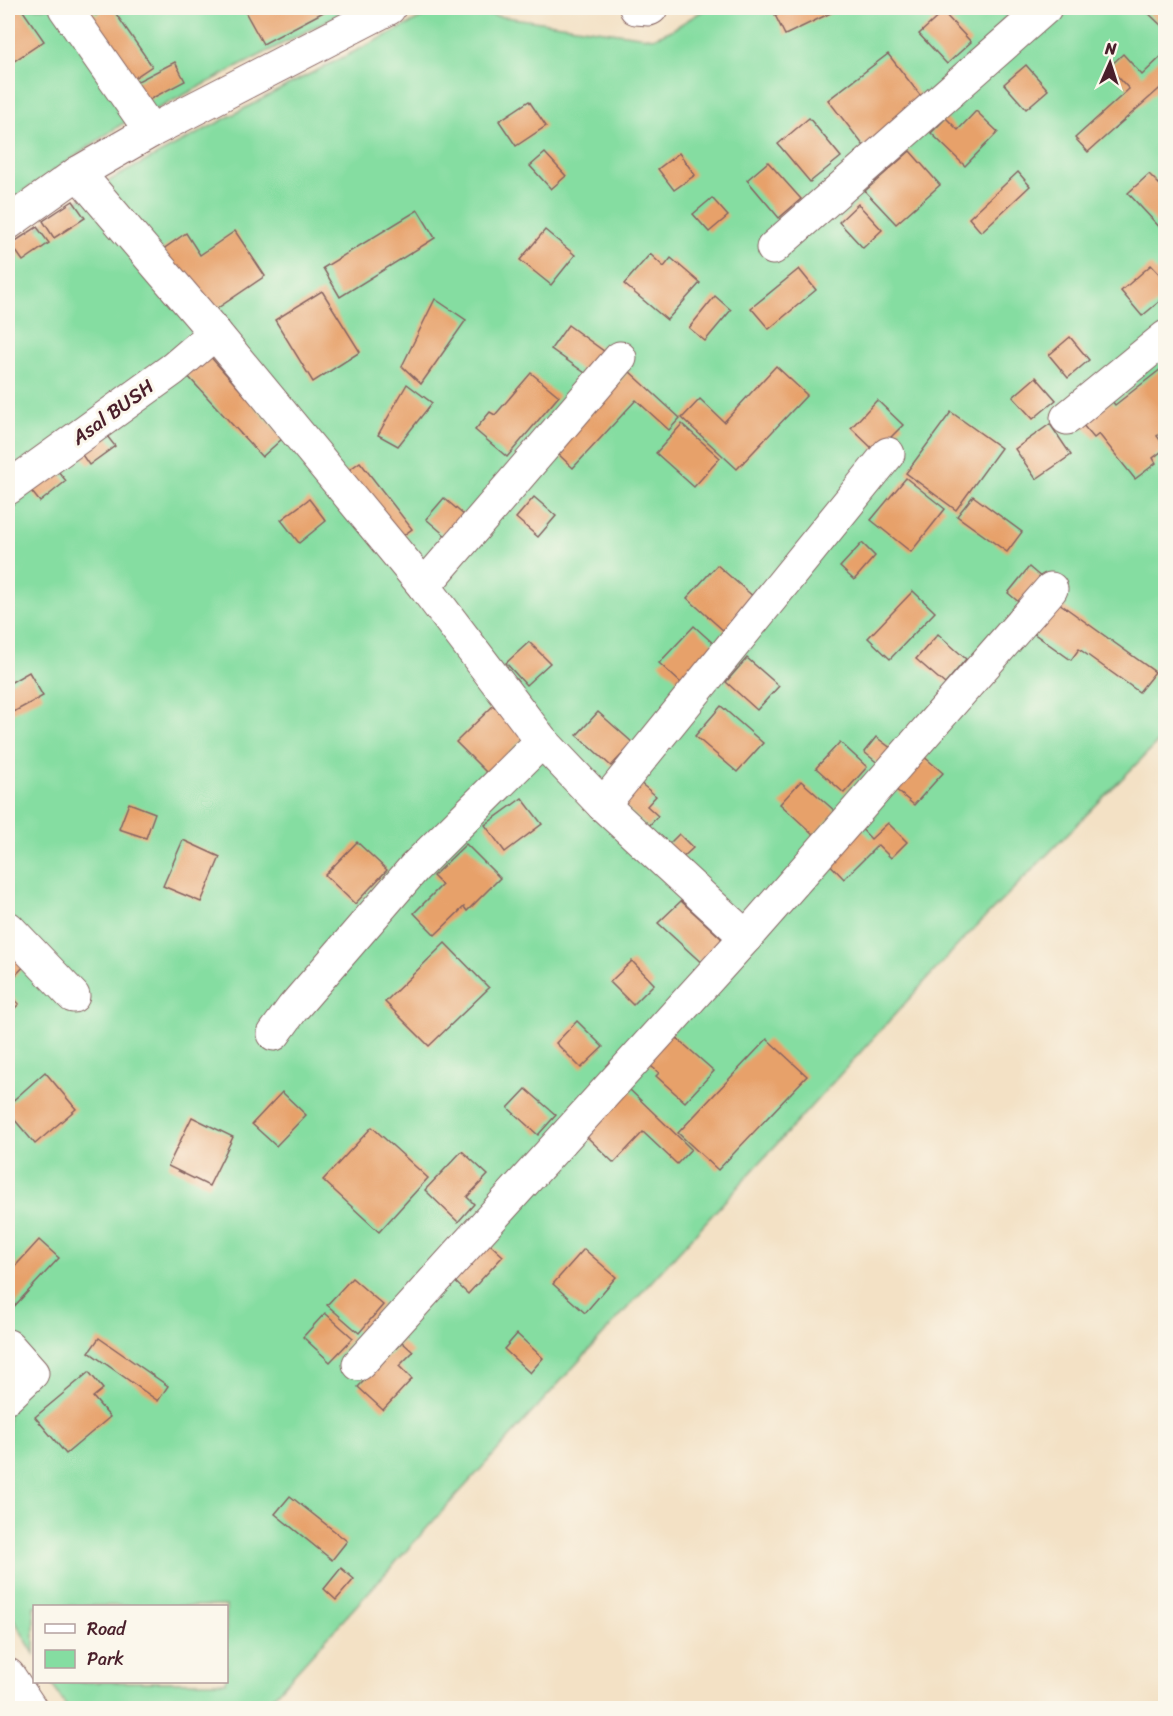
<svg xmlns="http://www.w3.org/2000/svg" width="1173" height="1716" font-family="Sriracha,sans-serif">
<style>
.green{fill:#85dda1;stroke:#687e66;stroke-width:1.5}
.building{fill:#e7a16a}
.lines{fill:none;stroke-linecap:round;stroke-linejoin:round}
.minor-casing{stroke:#856361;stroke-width:35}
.minor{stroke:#fff;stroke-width:33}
.labels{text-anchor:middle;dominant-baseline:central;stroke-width:6;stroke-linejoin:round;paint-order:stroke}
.street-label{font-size:20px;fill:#4a1f2b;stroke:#fbf7ec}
</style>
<rect width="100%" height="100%" fill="#fbf7ec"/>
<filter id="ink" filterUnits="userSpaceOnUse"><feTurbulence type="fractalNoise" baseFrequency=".0167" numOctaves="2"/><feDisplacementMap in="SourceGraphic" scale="12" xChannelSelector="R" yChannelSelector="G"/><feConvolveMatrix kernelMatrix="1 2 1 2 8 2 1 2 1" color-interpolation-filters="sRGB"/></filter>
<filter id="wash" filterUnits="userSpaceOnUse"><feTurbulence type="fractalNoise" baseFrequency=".008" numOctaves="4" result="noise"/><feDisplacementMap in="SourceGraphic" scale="24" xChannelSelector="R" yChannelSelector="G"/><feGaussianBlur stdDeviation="1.35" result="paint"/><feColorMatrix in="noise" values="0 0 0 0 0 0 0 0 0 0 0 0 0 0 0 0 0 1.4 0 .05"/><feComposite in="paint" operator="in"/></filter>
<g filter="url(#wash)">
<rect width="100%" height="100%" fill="#f3e1c5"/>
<g class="green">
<path d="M8,8h343l-200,104 -29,12 -114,78z"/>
<path d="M441,8l212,30 17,-7 37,-23h458v727l-206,209 -696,764h-196l-16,-26h175v-76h-192v48l-26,-45v-1361l95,-64 187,-100z"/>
</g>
<g id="blocks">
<g class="building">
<path d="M8,8h13l23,33 -36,24z"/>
<path d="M70,8h21l5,7 11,-7h5l40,58 -30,20z"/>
<path d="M243,8h88l-68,36z"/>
<path d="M791,8h50l-56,27 -10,-20z"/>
<path d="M1143,8h23v22z"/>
<path d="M943,12l28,30 -24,22 -28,-30z"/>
<path d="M888,54l39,50 -60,46 -39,-50z"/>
<path d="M1123,54l19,21 22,-21 2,29 -78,69 -13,-14 54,-49 -20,-22z"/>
<path d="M175,62l10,19 -42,22 -11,-19z"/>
<path d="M1026,65l22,25 -22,19 -22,-25z"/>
<path d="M529,101l17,25 -30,20 -17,-25z"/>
<path d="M976,111l22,21 -33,34 -34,-33 15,-15 12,12z"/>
<path d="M809,118l32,39 -31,25 -32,-38z"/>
<path d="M910,151l30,34 -44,39 -31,-33z"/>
<path d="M545,153l21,23 -15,13 -21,-23z"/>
<path d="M679,153l16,22 -21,15 -16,-21z"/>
<path d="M768,162l33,37 -22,19 -32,-38z"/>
<path d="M1018,172l12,14 -49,46 -12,-14z"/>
<path d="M1149,174l17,17v43l-38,-41z"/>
<path d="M712,198l16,18 -19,16 -16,-18z"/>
<path d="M73,201l12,17 -31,20 -11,-17z"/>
<path d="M858,204l24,26 -19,18 -24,-26z"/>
<path d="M418,210l17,28 -95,59 -17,-29z"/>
<path d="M37,227l12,16 -26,18 -12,-17z"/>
<path d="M545,230l30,25 -24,30 -31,-25z"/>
<path d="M235,231l30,45 -59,40 -44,-66 24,-17 14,22z"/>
<path d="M650,254l14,13 7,-9 29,25 -33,37 -43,-36z"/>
<path d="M1151,265l15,16v15l-24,20 -21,-25z"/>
<path d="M799,269l17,21 -47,39 -18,-21z"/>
<path d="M322,291l38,61 -47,30 -38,-62z"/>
<path d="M715,296l16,14 -26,31 -16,-13z"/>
<path d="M435,299l31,21 -45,64 -19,-18z"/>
<path d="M568,325l37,27 -17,23 -37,-26z"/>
<path d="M1070,337l19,23 -21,18 -19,-23z"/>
<path d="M207,353l76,85 -21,19 -77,-84z"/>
<path d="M1166,365v64l-9,7 9,12 -13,10 3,5 -21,16 -36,-45 -5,4 -12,-14 30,-23 3,4z"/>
<path d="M776,366l31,29 -70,74 -55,-51 18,-19 24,23z"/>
<path d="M629,371l51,47 -11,12 -33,-30 -63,68 -18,-17z"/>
<path d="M531,373l28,23 -52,61 -32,-27 15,-18 5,3z"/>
<path d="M1036,377l20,23 -23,19 -20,-22z"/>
<path d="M407,384l25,19 -34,43 -20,-11z"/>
<path d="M877,400l26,25 -27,27 -25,-24z"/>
<path d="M951,412l50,36 -45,62 -50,-37z"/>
<path d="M682,424l38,34 -26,29 -38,-34z"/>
<path d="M1050,424l21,31 -35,24 -21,-30z"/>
<path d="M103,431l12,15 -26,19 -11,-16z"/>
<path d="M360,462l52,67 -19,14 -52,-67z"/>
<path d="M54,466l12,15 -26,21 -12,-15z"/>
<path d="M906,478l39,31 -34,43 -40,-32z"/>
<path d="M973,496l49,36 -15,20 -50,-36z"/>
<path d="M534,497l22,19 -18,21 -22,-19z"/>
<path d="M444,498l21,18 -18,21 -21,-18z"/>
<path d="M309,499l17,22 -27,22 -18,-23z"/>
<path d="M862,543l13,13 -21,24 -14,-13z"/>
<path d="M717,565l38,33 -30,34 -38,-34z"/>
<path d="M1029,567l14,12 -22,25 -13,-11z"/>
<path d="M913,591l22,21 -45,47 -22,-21z"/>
<path d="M1052,598l103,74 -16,20 -60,-43 -8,11 -42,-30z"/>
<path d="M694,626l21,19 -34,38 -22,-20z"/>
<path d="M938,634l28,25 -21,25 -29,-25z"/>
<path d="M529,642l21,21 -24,22 -20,-22z"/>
<path d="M747,658l32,28 -22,24 -31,-28z"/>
<path d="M29,672l14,24 -35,19v-31z"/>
<path d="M493,706l32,31 -37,37 -32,-32z"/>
<path d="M721,706l42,37 -26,29 -42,-36z"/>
<path d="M598,712l35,31 -22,23 -34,-31z"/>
<path d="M876,737l16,12 -12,16 -16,-13z"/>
<path d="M840,742l27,25 -23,26 -28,-25z"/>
<path d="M922,755l21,18 -29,32 -21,-18z"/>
<path d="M801,781l35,31 -22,23 -34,-31z"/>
<path d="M639,782l17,14 -9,10 11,10 -10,11 -28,-25z"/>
<path d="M522,798l20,26 -37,28 -20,-27z"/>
<path d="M129,803l26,10 -9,25 -27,-9z"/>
<path d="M888,823l19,19 -16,16 -13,-13 -34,34 -21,-22 34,-33 14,15z"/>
<path d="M679,834l14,14 -14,13 -13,-14z"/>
<path d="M183,840l37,17 -19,45 -38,-16z"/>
<path d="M357,842l30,28 -32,34 -30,-29z"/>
<path d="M466,844l34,34 -33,33 -3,-4 -29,28 -21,-22 28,-28 -9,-9z"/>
<path d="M681,901l40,37 1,13 -16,16 -48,-44z"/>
<path d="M8,942l20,20 -20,21z"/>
<path d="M445,943l44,45 -60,58 -44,-44z"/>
<path d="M632,961l22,23 -21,21 -23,-23z"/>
<path d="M8,992l11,12 -11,11z"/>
<path d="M577,1021l26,26 -22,21 -25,-25z"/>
<path d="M670,1032l44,39 -29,31 -29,-26 3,-3 -15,-13z"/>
<path d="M767,1039l40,37 -89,94 -40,-37z"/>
<path d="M45,1072l31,37 -41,35 -27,-32v-7z"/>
<path d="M526,1089l30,26 -18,20 -30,-27z"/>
<path d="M629,1089l62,60 -14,15 -34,-32 -29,31 -29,-28z"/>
<path d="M282,1092l24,23 -30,31 -24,-22z"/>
<path d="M192,1117l41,20 -24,49 -41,-20z"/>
<path d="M372,1127l56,51 -49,54 -56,-52z"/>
<path d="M462,1151l26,24 -21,22 7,7 -16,18 -33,-32z"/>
<path d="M481,1236l22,20 -35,38 -21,-20z"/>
<path d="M39,1240l20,18 -51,55v-39z"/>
<path d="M584,1249l32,28 -31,36 -32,-29z"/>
<path d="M352,1278l31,27 -24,28 -32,-28z"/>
<path d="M325,1313l28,25 -23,24 -27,-25z"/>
<path d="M517,1334l26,24 -13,15 -26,-24z"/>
<path d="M99,1338l69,48 -10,15 -69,-49z"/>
<path d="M402,1342l11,10 -14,14 13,13 -29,31 -25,-23z"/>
<path d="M89,1372l14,17 -10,8 17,20 -44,37 -31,-37z"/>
<path d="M290,1496l57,45 -15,19 -57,-46z"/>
<path d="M341,1568l13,11 -18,21 -12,-11z"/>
</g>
</g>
</g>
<g filter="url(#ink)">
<use href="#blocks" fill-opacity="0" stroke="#856361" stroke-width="1.5"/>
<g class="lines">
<defs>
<g id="minor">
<path d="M65,8l86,123"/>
<path d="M636,8l13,1 2,-1"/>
<path d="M78,173l137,160 209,253 118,155 61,64 143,132"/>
<path d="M8,223l70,-50 73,-42 238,-123"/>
<path d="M773,248l272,-240"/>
<path d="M1067,418l99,-81"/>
<path d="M8,488l165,-119 42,-36"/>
<path d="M424,586l196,-228"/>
<path d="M603,805l285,-351"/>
<path d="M8,928l65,68"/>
<path d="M274,1034l19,-26 121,-140 128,-127"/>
<path d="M8,1346l24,27 -24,23"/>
<path d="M359,1364l387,-427 305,-348"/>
<path d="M8,1675l22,33"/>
</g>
</defs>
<use href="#minor" class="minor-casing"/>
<use href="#minor" class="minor"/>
</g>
</g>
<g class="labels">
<g class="street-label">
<text transform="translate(113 412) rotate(-36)">Asal BUSH</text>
</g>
</g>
<rect width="1173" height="1716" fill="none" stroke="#fbf7ec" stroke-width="30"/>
<rect x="33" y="1605" width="195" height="78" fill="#fbf7ec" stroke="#b4a19f" stroke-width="1.5"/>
<rect x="45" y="1624" width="30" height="9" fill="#ffffff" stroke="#b4a19f" stroke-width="1.5"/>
<text x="87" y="1635" font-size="18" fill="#4a1f2b">Road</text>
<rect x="45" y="1650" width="30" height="18" fill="#85dda1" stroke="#b4a19f" stroke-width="1.5"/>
<text x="87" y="1665" font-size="18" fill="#4a1f2b">Park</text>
<g transform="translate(1110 63) rotate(3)" stroke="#fbf7ec" stroke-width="4.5" paint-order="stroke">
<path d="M0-4.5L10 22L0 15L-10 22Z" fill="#4a1f2b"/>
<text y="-9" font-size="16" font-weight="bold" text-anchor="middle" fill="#4a1f2b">N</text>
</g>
</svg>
